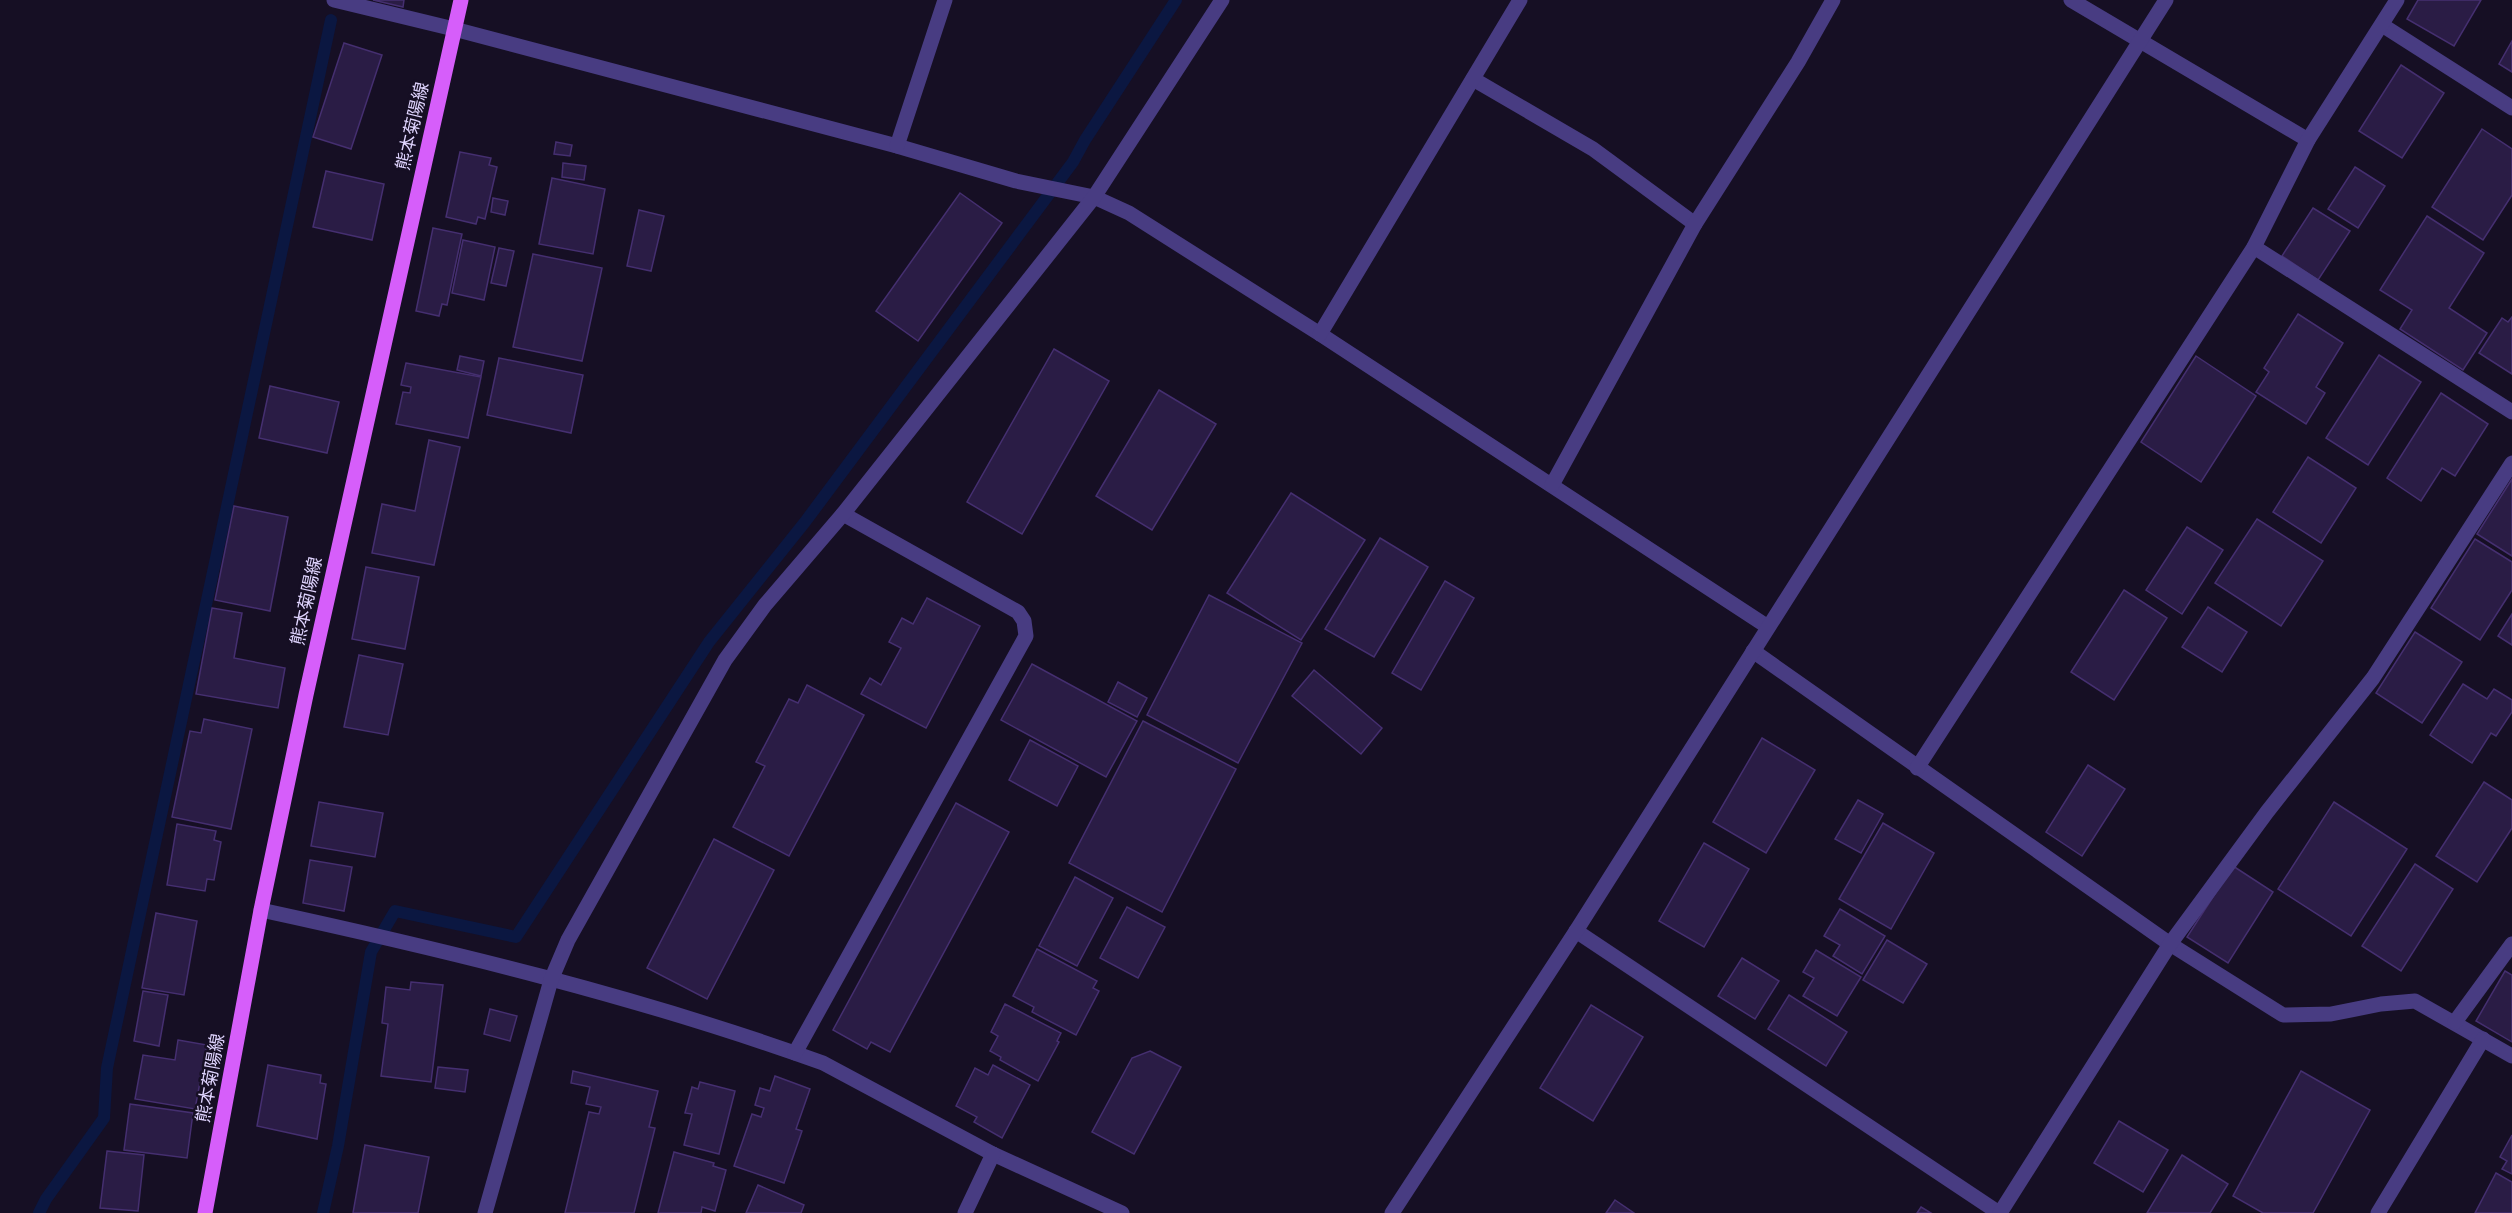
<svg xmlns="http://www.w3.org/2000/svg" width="2512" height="1213" font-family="'Titillium Web','Noto Sans JP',sans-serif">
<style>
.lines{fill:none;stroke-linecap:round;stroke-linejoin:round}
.stream{stroke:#0b1741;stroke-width:12}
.building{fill:#2a1c45;stroke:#452f70;stroke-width:1.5}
.minor{stroke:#483c82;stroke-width:15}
.major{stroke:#d65efa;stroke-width:15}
.labels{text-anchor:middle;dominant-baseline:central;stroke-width:5;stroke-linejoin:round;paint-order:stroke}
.street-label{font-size:18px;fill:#dfd4fe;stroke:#160f24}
</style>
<rect width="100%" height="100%" fill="#160f24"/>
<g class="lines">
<g class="stream">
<path d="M39,1213l7,-14 58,-81 3,-50 224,-1048"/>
<path d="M323,1213l15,-67 33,-194 24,-41 121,26 193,-295 96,-120 268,-360 12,-22 91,-140"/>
</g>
</g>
<g class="building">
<path d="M373,0h31l-1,7z"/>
<path d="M2418,0h63l-27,46 -47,-27z"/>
<path d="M2512,41v31l-13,-8z"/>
<path d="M344,43l38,12 -31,94 -38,-12z"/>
<path d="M2401,65l43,28 -42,65 -43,-27z"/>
<path d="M2482,129l30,20v46l-29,45 -51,-33z"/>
<path d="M556,142l16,3 -2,11 -16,-2z"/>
<path d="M460,152l31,6 -2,7 8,2 -12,52 -7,-2 -2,7 -30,-7z"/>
<path d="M563,163l23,3 -2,14 -22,-3z"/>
<path d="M2355,167l30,19 -27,42 -30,-19z"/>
<path d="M326,171l58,13 -12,56 -59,-13z"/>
<path d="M552,178l53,11 -12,65 -54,-10z"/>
<path d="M960,193l42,30 -84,118 -42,-30z"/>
<path d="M493,198l15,3 -3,14 -14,-3z"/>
<path d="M2313,208l37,23 -32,49 -36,-24z"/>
<path d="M639,210l25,6 -13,55 -24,-5z"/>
<path d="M2427,216l57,37 -35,55 38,25 -24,37 -63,-41 12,-19 -32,-20z"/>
<path d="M433,228l29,6 -15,71 -5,-1 -3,12 -23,-5z"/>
<path d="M463,240l32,7 -11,53 -32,-7z"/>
<path d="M499,248l15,3 -8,35 -15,-3z"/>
<path d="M533,254l69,14 -20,93 -69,-14z"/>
<path d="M2298,314l45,29 -27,44 9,6 -19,31 -50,-32 13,-20 -5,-4z"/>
<path d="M2512,317v57l-33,-21 23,-35 6,4z"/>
<path d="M1054,349l55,32 -87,153 -55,-32z"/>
<path d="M2379,355l42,27 -53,83 -42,-27z"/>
<path d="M460,356l24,5 -3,15 -24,-6z"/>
<path d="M2196,356l60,40 -55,86 -60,-40z"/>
<path d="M499,358l84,17 -12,58 -84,-18z"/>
<path d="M406,363l75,14 -13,61 -72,-14 7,-32 7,1 1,-6 -10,-2z"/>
<path d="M270,386l69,16 -12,51 -68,-15z"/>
<path d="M1159,390l57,34 -64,106 -56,-34z"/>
<path d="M2441,393l47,31 -33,52 -13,-8 -21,33 -34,-23z"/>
<path d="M429,440l31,7 -26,118 -62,-12 10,-49 33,7z"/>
<path d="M2308,457l48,31 -35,55 -48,-31z"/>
<path d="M2512,479v77l-35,-22z"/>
<path d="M1291,493l74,47 -64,100 -74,-47z"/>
<path d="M234,506l54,11 -18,94 -55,-11z"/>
<path d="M2257,519l66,42 -42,65 -66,-43z"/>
<path d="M2187,527l36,23 -41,64 -36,-24z"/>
<path d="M1380,538l48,29 -54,90 -49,-28z"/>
<path d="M2475,539l37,23v28l-32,50 -49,-32z"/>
<path d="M366,567l53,10 -14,72 -53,-10z"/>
<path d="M1445,581l29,17 -53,92 -29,-17z"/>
<path d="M2124,590l43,28 -53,82 -43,-28z"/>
<path d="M1209,595l93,48 -64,120 -91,-48z"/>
<path d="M927,598l53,28 -54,102 -65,-34 9,-16 11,7 20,-37 -12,-6 13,-24 11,6z"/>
<path d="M2208,607l39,25 -25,40 -40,-25z"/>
<path d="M212,608l30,5 -8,45 51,10 -7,40 -82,-14z"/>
<path d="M2512,614v31l-14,-9z"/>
<path d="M2415,632l47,30 -40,61 -46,-30z"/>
<path d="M359,655l44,9 -15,71 -44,-8z"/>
<path d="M1032,664l105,57 -31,56 -105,-57z"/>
<path d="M1314,670l68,58 -21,26 -69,-58z"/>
<path d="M1118,682l29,16 -10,19 -29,-15z"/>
<path d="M2463,684l24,15 7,-10 18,11v12l-16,24 -5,-3 -19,30 -42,-28z"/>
<path d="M807,685l57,30 -75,141 -56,-29 32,-61 -9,-4 33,-63 9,4z"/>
<path d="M204,719l48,10 -21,100 -59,-12 18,-86 11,2z"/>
<path d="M1143,721l93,48 -74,143 -93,-49z"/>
<path d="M1762,738l53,32 -49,83 -53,-31z"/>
<path d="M1030,740l48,26 -21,40 -48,-26z"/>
<path d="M2088,765l37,24 -43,67 -36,-24z"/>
<path d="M2484,782l28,18v28l-35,54 -41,-26z"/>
<path d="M1858,800l25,14 -22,39 -26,-14z"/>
<path d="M319,802l64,11 -8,44 -64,-11z"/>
<path d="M2334,802l73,47 -56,87 -73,-47z"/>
<path d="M956,803l53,29 -119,220 -19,-10 -4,7 -34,-19z"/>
<path d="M1883,823l51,30 -43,76 -52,-30z"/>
<path d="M177,824l39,7 -2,9 7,2 -7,38 -7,-1 -2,12 -38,-6z"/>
<path d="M714,839l60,31 -67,129 -60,-31z"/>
<path d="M1704,843l45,26 -45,78 -45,-26z"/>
<path d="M310,860l42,7 -8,44 -41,-8z"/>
<path d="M2415,864l38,25 -52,82 -39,-25z"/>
<path d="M2233,866l40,26 -45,71 -41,-26z"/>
<path d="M1075,877l38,21 -36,68 -38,-20z"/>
<path d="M1127,907l38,20 -27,51 -38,-20z"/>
<path d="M1840,909l45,27 -23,38 -29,-18 7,-11 -16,-9z"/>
<path d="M156,913l41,8 -13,74 -42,-7z"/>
<path d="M1887,940l40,24 -24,39 -40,-23z"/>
<path d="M1037,949l60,32 -4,7 6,3 -23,44 -44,-23 2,-5 -21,-11z"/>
<path d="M1816,950l45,27 -24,39 -34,-20 11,-18 -11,-6z"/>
<path d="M1742,958l37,23 -24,38 -37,-23z"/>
<path d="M2505,971l7,4v67l-36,-21z"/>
<path d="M411,982l32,3 -12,97 -50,-6 7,-52 -6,-1 4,-36 24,3z"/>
<path d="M143,991l25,4 -9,51 -25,-5z"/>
<path d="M1789,995l58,37 -21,34 -58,-37z"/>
<path d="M1005,1004l56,29 -4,8 2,1 -21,39 -38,-21 1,-3 -11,-6 8,-15 -7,-4z"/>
<path d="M1591,1005l52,32 -50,84 -53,-33z"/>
<path d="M490,1009l27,7 -7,25 -26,-7z"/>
<path d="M178,1040l29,5 -12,64 -60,-10 8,-44 32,5z"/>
<path d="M1150,1051l31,16 -47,87 -42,-22 40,-74z"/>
<path d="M268,1065l53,10 -1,8 6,1 -9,55 -60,-13z"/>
<path d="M993,1065l37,20 -28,53 -28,-16 3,-5 -21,-11 19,-38 13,7z"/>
<path d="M438,1067l30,3 -3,22 -30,-4z"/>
<path d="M573,1071l85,20 -9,36 6,1 -21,85h-69l24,-101 10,2 2,-7 -15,-3 4,-17 -19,-4z"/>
<path d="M2301,1071l69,39 -57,103h-50l-30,-17z"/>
<path d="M775,1076l35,13 -14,40 6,2 -18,52 -50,-17 18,-52 9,3 3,-9 -9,-3 5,-17 10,3z"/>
<path d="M700,1082l35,9 -16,63 -35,-9 8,-31 -7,-1 7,-26 6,2z"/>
<path d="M130,1104l63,9 -6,45 -63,-8z"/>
<path d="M2119,1121l49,29 -25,42 -49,-29z"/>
<path d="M2512,1135v39l-10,-5 5,-8 -7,-4z"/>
<path d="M365,1145l64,12 -11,56h-65z"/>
<path d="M107,1151l37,4 -6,56 -38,-3z"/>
<path d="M674,1152l40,11 -1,3 13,4 -11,41 -13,-4 -1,6h-43z"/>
<path d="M2182,1155l46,29 -18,29h-63z"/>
<path d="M2496,1173l16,9v31h-37z"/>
<path d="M758,1185l46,20 -3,8h-55z"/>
<path d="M1615,1200l19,13h-28z"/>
<path d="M1921,1207l10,6h-14z"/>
</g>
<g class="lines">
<g class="minor">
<path d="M334,0l120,29 443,117 119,35 78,16 35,16 191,121 448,293"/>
<path d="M2071,0l237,140"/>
<path d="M2382,25l130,83"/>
<path d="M1473,79l120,70 102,75"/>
<path d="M897,146l48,-146"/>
<path d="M2254,247l258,165"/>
<path d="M1320,334l200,-334"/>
<path d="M1552,485l143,-261 103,-162 35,-62"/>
<path d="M1753,651l417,293 113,71 48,-1 50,-10 34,-3 97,55"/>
<path d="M1917,768l337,-521 54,-107 89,-140"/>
<path d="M261,910c189,41 379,87 562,153l170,91 129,59"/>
<path d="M1576,931l423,282"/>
<path d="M2455,1022l57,-78"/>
<path d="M795,1053l231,-417 -2,-15 -6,-9 -175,-98"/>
<path d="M485,1213l66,-233 17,-40 157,-280 40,-55 78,-91 251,-317 128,-197"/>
<path d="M965,1213l28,-59"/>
<path d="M1392,1213l184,-282 590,-931"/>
<path d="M2000,1213l170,-269 97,-132 106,-134 139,-215"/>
<path d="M2378,1213l105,-174"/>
</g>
<path class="major" d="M205,1213l56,-303 45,-215 155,-695"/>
</g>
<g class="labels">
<g class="street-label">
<text transform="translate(412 126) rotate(-77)">熊本菊陽線</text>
<text transform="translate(306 601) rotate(-78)">熊本菊陽線</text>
<text transform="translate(210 1078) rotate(-80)">熊本菊陽線</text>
</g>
</g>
</svg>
